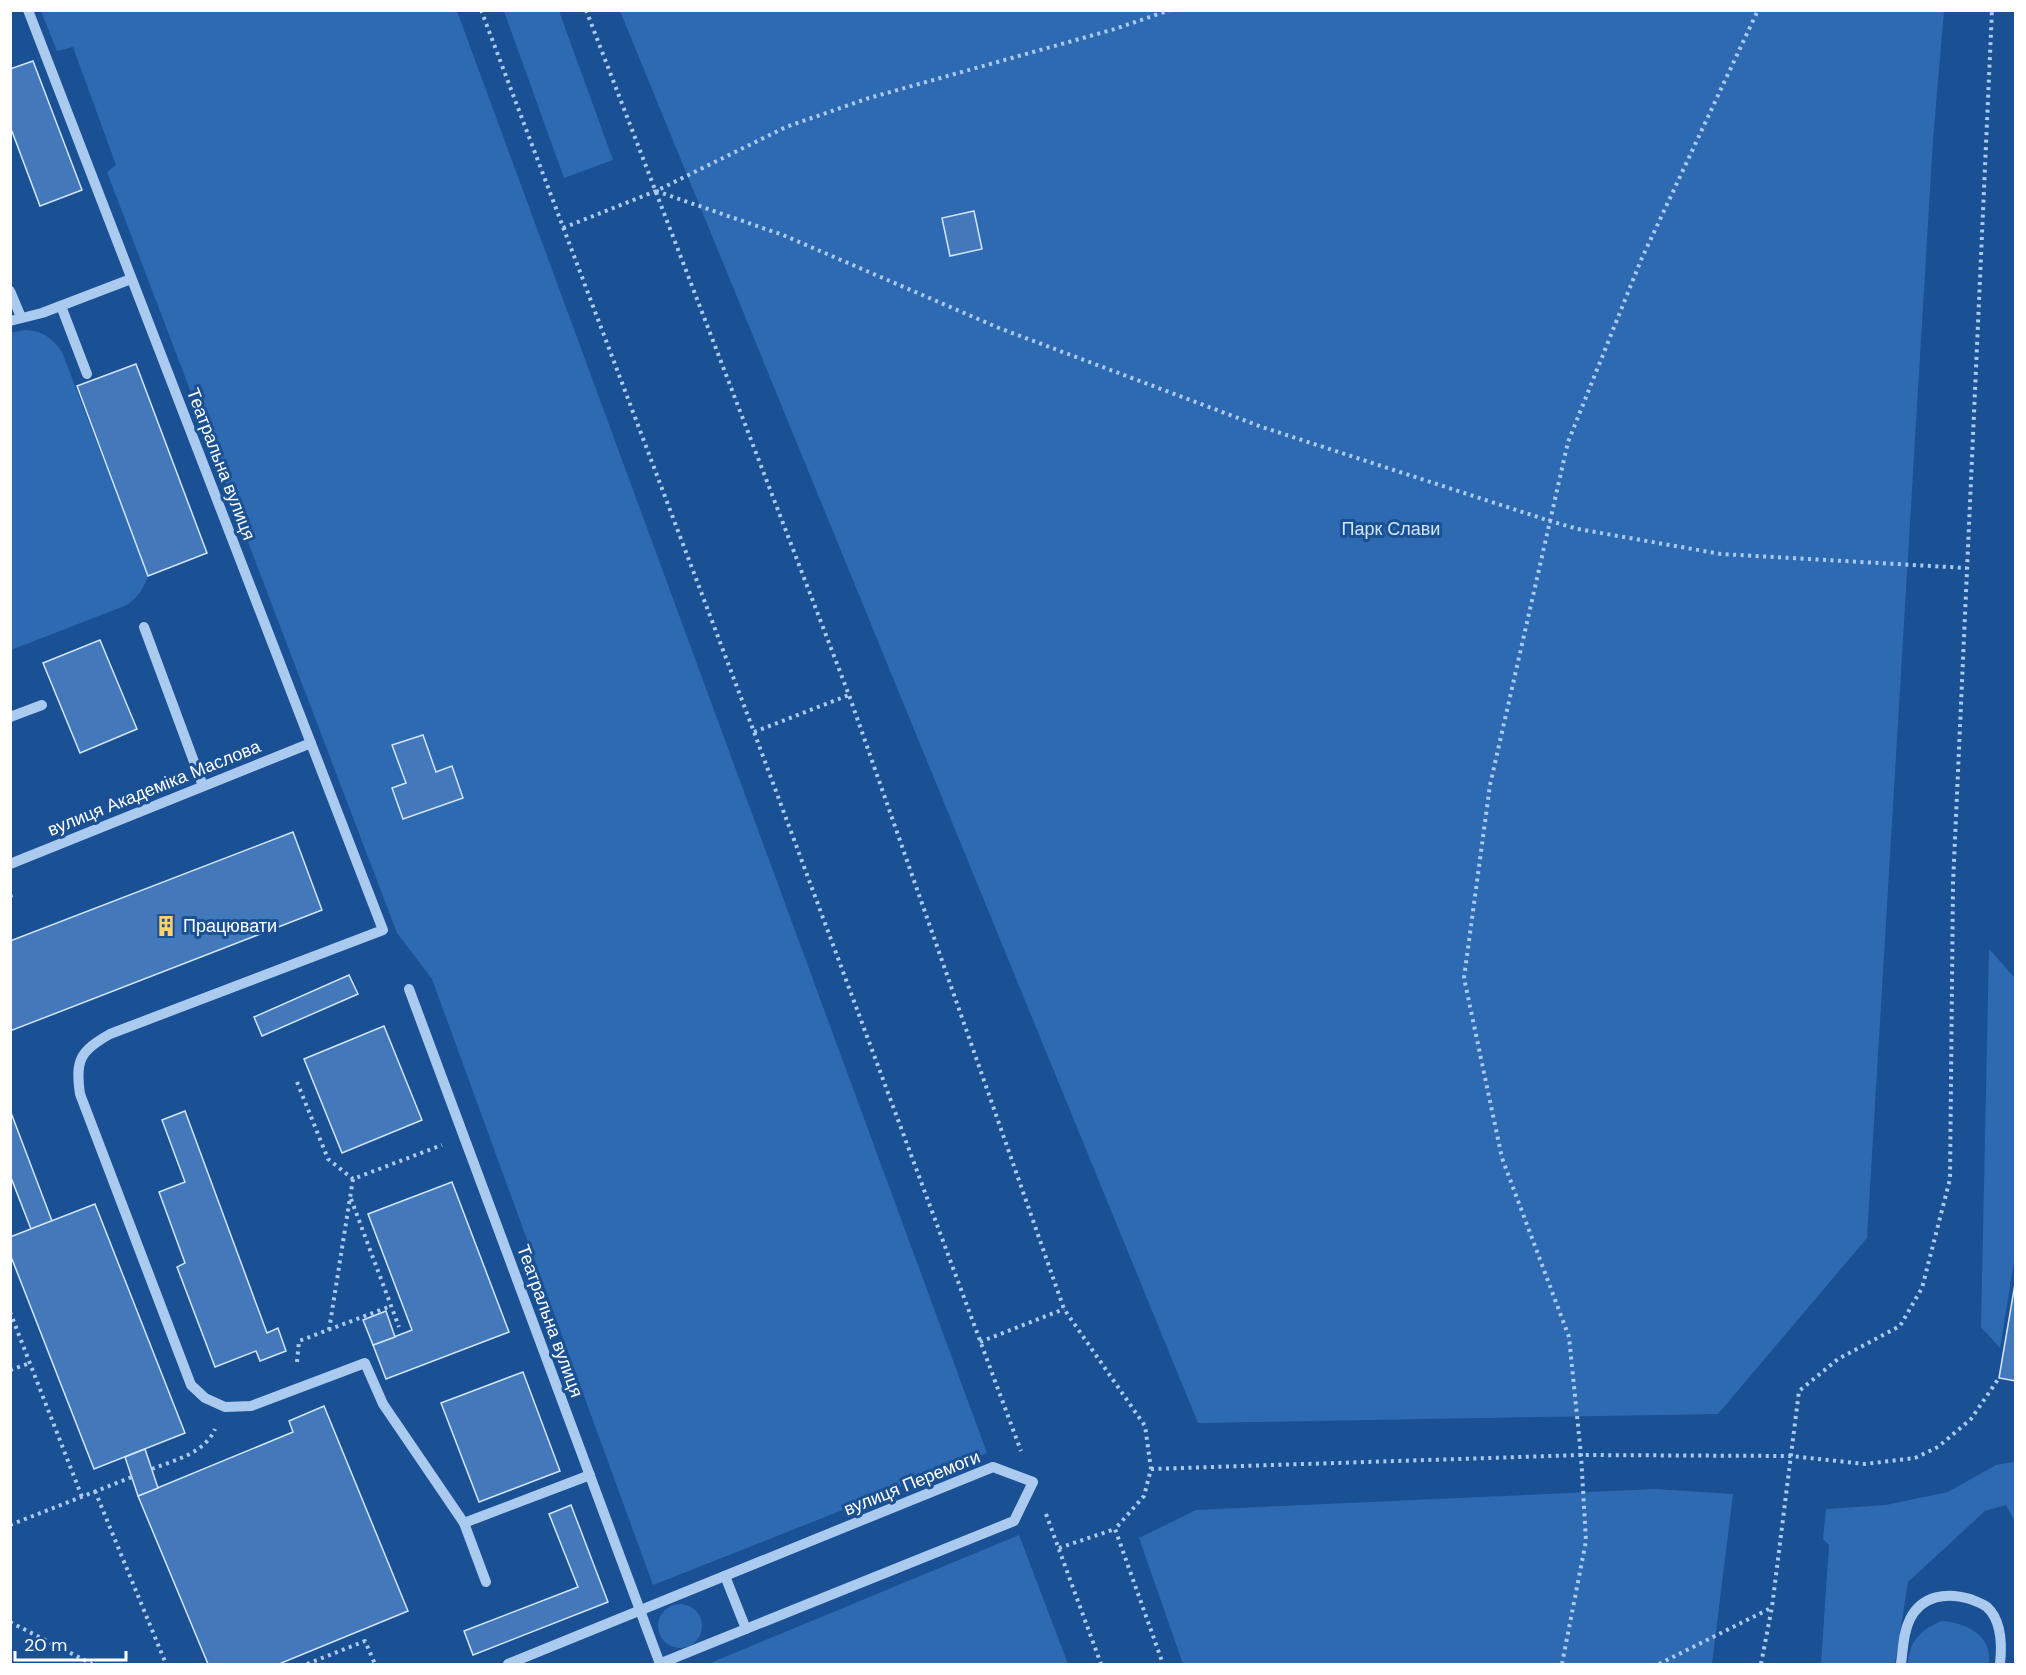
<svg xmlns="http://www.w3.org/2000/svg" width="2026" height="1675" font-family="'DM Sans',sans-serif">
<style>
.green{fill:#2e6ab2}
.building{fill:#4379bb;stroke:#d2e5fb;stroke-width:1.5}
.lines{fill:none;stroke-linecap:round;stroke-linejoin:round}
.path{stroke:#abcaf0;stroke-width:4;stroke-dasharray:3 4.5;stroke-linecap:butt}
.minor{stroke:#abcaf0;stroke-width:10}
.labels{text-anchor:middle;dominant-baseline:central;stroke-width:6;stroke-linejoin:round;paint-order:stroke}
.street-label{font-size:18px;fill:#fff;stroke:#1a5094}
.park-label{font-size:18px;fill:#d2e5fb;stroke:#1a5094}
.poi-label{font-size:18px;fill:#fff;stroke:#1a5094;text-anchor:start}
</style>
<rect width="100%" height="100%" fill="#1a5094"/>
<g class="green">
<path d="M41,11h416l530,1442 -334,132 -221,-606 -35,-46 -290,-761 9,-7 -43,-118 -16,4z"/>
<path d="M504,11h55l54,149 -49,18z"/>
<path d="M620,11h1324l-11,129 -66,1098 -149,176 -520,9z"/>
<path d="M25,330c18,1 26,7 37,22l86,224c-5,13 -10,21 -21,29l-116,45 -1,-317z"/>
<path d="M1989,949l27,30 -1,276 -15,93 -19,-21z"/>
<path d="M2015,1460v62l-9,-17 -21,6 -77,71 -13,82h-74l8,-119 -6,-6 3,-30 60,-4 62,-13 48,-27 18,-3z"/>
<path d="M1655,1489l78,5 -21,170h-529l-44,-126 57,-28z"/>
<path d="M1019,1535l49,129h-360z"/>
<circle cx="680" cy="1626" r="22"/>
<path d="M1942,1621c25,2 50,14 47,43h-81c1,-23 13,-35 34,-43z"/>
</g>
<g class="building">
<path d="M33,61l49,129 -42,16 -30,-80v-57z"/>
<path d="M974,211l8,38 -32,7 -8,-38z"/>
<path d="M136,364l71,189 -59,23 -71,-190z"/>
<path d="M100,640l37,89 -57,24 -37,-90z"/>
<path d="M423,735l13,37 16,-6 11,32 -60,21 -11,-31 14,-5 -14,-38z"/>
<path d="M293,832l29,78 -312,121v-90z"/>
<path d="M349,975l9,19 -96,42 -8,-19z"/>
<path d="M384,1026l38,94 -80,33 -38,-94z"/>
<path d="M10,1110l42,111 -21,8 -21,-54z"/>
<path d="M185,1111l82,222 11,-5 8,23 -26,10 -4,-10 -41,16 -38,-100 8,-4 -26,-71 26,-10 -23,-62z"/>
<path d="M452,1182l57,150 -123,47 -13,-34 39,-15 -44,-116z"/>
<path d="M95,1204l90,229 -91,36 -84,-215v-17z"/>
<path d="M2016,1278v103l-17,-3z"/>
<path d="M386,1311l9,26 -22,8 -10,-25z"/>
<path d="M523,1372l37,99 -81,31 -38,-99z"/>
<path d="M324,1406l84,205 -129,53h-71l-70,-168 155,-64 -4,-11z"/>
<path d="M145,1449l13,39 -20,8 -13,-39z"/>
<path d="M571,1505l37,97 -135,53 -9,-24 114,-44 -29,-73z"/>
</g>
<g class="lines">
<g class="path">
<path d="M481,10l273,722 267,719"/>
<path d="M586,10l263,685 215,614 81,117 6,43 -7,27 -29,33 48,135"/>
<path d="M656,191l127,44 216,93 263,99 288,94 28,8 143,25 245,14"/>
<path d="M563,228l93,-37 130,-64 83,-29 246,-69 55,-19"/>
<path d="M754,732l95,-37"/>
<path d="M10,895l3,5 -3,1"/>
<path d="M297,1082l31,77 25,20"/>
<path d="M351,1199l48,128"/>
<path d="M10,1312l72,185"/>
<path d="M329,1330l24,-151 89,-34"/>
<path d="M980,1342l84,-33"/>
<path d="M297,1362l2,-21 92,-35"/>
<path d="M10,1370l20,-7"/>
<path d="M152,1469c23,-9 53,-16 63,-40"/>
<path d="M1151,1469l430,-14 210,1 74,8 50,-6 23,-11 33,-28 28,-41"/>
<path d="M95,1491l71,173"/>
<path d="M1046,1514l55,150"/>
<path d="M10,1525l122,-48"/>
<path d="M1059,1548l56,-19"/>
<path d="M10,1622l82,42"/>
<path d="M307,1664l58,-23 10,23"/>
<path d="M1562,1664l24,-123 -5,-86 -12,-118 -67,-179 -38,-180 26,-193 78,-343 73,-182 117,-250"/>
<path d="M1659,1664l112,-56"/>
<path d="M1761,1664l11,-57 27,-216 39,-32 62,-33 22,-38 28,-109 3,-295 39,-874"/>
</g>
<g class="minor">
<path d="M28,10l355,920 -273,104c-30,17 -35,26 -30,60l111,291 14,13 20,9 26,-1 114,-43 18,41 81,119 22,59"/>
<path d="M10,291l11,26"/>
<path d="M61,306l26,68"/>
<path d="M10,321l32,-8 89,-34"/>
<path d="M144,627l59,159"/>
<path d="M10,717l32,-12"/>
<path d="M10,864l301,-121"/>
<path d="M409,989l251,675"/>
<path d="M464,1523l126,-48"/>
<path d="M725,1576l21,53"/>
<path d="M508,1664l485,-197 40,15 -19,39 -355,143"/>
<path d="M1901,1664c2,-15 2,-31 9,-45 12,-24 37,-27 60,-20 5,2 13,5 17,8 15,14 15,39 13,57"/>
</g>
</g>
<defs>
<symbol id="building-bare" viewBox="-9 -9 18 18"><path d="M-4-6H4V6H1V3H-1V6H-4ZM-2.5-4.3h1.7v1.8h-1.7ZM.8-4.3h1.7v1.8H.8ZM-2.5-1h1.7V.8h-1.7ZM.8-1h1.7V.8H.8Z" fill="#ffd36a" stroke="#1a5094" stroke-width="2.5" paint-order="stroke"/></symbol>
</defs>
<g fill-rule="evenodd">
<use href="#building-bare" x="151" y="911" width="30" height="30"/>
</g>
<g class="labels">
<g class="street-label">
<text transform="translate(221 464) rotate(69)">Театральна вулиця</text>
<text transform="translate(154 788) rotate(-22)">вулиця Академіка Маслова</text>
<text transform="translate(550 1321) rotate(70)">Театральна вулиця</text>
<text transform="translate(912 1483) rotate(-22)">вулиця Перемоги</text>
</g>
<g class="park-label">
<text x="1391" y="529">Парк Слави</text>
</g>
<g class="poi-label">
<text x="183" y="926">Працювати</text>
</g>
</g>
<rect width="2026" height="1675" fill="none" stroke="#ffffff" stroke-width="24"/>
<path d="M15 1651v9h111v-9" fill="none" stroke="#ffffff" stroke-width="3"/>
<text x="24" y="1651" font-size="18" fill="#ffffff" stroke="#1a5094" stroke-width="4.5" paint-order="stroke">20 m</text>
</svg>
